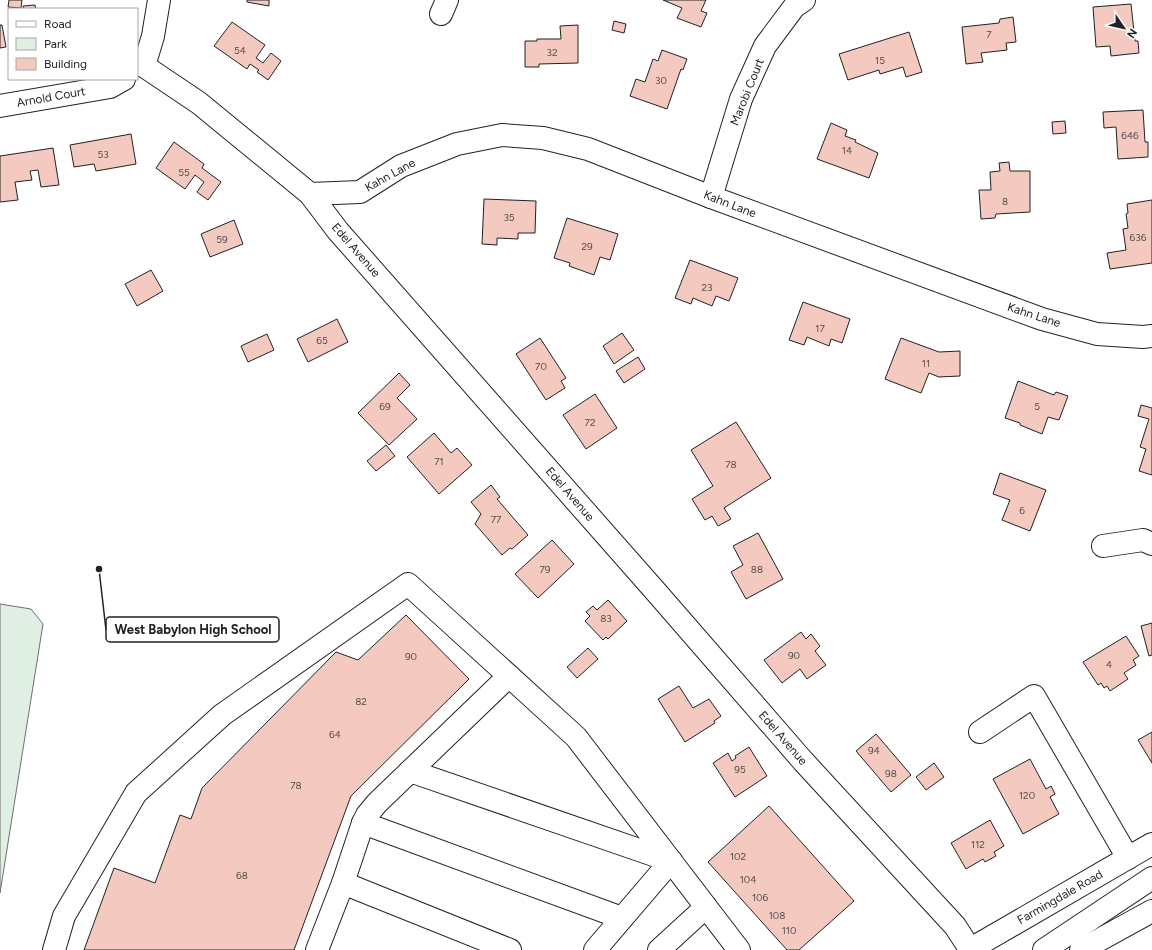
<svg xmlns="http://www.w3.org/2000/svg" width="1152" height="950" font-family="Figtree,sans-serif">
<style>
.green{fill:#e0efe3;stroke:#6f6f6f}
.building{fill:#f3c9c0;stroke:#222}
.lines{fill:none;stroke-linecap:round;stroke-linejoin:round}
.minor-casing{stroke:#222;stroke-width:24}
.major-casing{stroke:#222;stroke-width:24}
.minor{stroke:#fff;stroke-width:22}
.major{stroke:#fff;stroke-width:22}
.labels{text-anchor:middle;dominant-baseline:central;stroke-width:3;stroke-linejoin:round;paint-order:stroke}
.number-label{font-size:10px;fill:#564c4a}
.street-label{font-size:12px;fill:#222;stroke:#fff}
.leader{fill:none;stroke:#222;stroke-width:1.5}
.callout-dot{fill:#222;stroke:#fff;stroke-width:1.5}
.callout{fill:#fff;stroke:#222;stroke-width:1.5}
.callout-label{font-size:13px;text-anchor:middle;font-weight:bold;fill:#222}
</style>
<rect width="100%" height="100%" fill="#fff"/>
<path class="green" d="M0,604l31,5 12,15 -43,269z"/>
<g class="building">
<path d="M9,0h13l-1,8 -13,-1z"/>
<path d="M247,0h22v6l-22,-4z"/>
<path d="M663,0h43l-5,11 6,2 -6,14 -24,-9 5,-10z"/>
<path d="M1131,4l4,37h3l1,12 -28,3 -1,-10 -14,1 -3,-40z"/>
<path d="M35,5l1,4h-12l-1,-3z"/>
<path d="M1013,17l3,25 -10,1 1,7 -26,3 2,9 -17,2 -4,-37 37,-4 1,-4z"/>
<path d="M614,21l12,3 -2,9 -12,-3z"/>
<path d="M232,22l33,23 -9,13 7,5 8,-10 10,8 -13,19 -11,-8 2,-2 -9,-6 -3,5 -33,-23z"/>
<path d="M0,25h2l4,22 -6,1z"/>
<path d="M578,25v38l-39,1v3h-14v-26h12v-2h24l-1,-13z"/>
<path d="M909,32l13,40 -16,5 -3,-10 -23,7 -1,-4 -31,10 -9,-26z"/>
<path d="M662,50l25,9 -4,11 -2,-1 -14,40 -37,-13 6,-17 9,3 8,-23 5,2z"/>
<path d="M1143,110l2,32h3v15l-30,2 -2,-32 -12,1 -1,-16z"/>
<path d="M1065,121l1,12 -13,1 -1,-12z"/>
<path d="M831,123l16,7 -2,6 11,4 -1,2 23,11 -9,25 -52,-19z"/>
<path d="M131,134l5,30 -40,7 -2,-7 -20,3 -4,-22z"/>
<path d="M174,142l30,22 -2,4 19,14 -13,18 -11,-8 7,-10 -9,-7 -10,14 -29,-21z"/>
<path d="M53,148l6,37 -18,2 -3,-17 -8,1 2,9 -17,2 3,18 -18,2v-46z"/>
<path d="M1009,162l1,9h20v41l-34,2 -1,4 -14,1 -2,-29h12l-1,-18 10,-1 -1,-8z"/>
<path d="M484,199l52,2 -1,32h-17v6l-21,-1v7l-15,-1z"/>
<path d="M1152,200v63l-42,6 -3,-16 19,-3 -3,-21 5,-1 -2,-14 2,-1 -1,-9z"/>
<path d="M567,218l51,16 -8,26 -10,-3 -6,18 -25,-9 1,-3 -16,-5z"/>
<path d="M234,220l9,24 -33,13 -9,-23z"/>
<path d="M690,260l48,18 -9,23 -13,-5 -4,10 -19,-8 -2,6 -16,-6z"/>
<path d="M151,270l12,21 -26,15 -12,-22z"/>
<path d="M803,302l47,17 -8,24 -11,-4 -2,7 -22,-9 -3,8 -15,-5z"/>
<path d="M337,319l11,23 -40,20 -11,-23z"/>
<path d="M622,333l12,17 -20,14 -11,-18z"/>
<path d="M267,334l7,16 -26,12 -7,-16z"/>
<path d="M540,338l26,40 -5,3 4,7 -19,12 -30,-46z"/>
<path d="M901,338l38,14 21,-1v25l-21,1 -10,-4 -8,20 -36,-14z"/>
<path d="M638,357l7,12 -21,14 -8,-12z"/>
<path d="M399,373l11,12 -13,13 20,21 -28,26 -31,-32z"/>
<path d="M1018,381l36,14 2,-3 12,4 -9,24 -11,-3 -6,17 -22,-9v-2l-15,-5z"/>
<path d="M595,394l22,34 -31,21 -23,-34z"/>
<path d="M1141,405l11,3v67l-13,-4 7,-22 -6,-2 9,-28 -11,-3z"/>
<path d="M736,422l35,56 -47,30 7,11 -13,7 -6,-10 -7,4 -13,-21 21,-13 -22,-36z"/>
<path d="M434,433l17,20 6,-5 15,17 -33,29 -32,-37z"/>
<path d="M386,445l9,11 -19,15 -9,-10z"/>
<path d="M1000,473l46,17 -16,41 -28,-11 8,-20 -17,-6z"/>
<path d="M491,485l9,12 -3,2 31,36 -16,14 -2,-1 -8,7 -27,-31 6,-10 -10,-12z"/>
<path d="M758,533l25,46 -37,20 -15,-27 12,-7 -10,-19z"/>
<path d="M552,540l22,24 -36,34 -23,-24z"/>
<path d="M608,600l19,21 -19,18 -2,-2 -3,3 -18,-19 5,-5 -4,-4 7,-6 4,4z"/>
<path d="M406,615l63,64 -118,117 -57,154h-210l30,-82 41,15 25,-68 11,4 11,-31 134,-136 22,8z"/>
<path d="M1152,623v32l-3,1 -8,-30z"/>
<path d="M801,632l5,7 5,-5 9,12 -5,5 11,14 -19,14 -7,-10 -18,14 -18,-23z"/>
<path d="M1126,636l13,20 -6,4 3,5 -12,8 4,6 -18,12 -3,-5 -3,2 -3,-5 -3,2 -15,-23z"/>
<path d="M588,648l10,11 -21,19 -10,-11z"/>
<path d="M679,686l14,22 16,-9 12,17 -7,5 1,2 -30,19 -27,-43z"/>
<path d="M1152,732v31l-14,-23z"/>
<path d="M876,734l35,41 -20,17 -35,-41z"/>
<path d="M749,747l18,29 -32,21 -22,-34 15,-10 4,8 4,-3 -1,-2z"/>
<path d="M1030,759l16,30 5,-3 4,8 -5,3 9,17 -36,20 -30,-55z"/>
<path d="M934,763l10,14 -18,13 -10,-13z"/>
<path d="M769,806l85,95 -55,49h-12l-79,-88z"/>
<path d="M990,820l14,26 -10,6 2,4 -11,6 -2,-3 -17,10 -15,-26z"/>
</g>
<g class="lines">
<defs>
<g id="minor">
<path d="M441,14l6,-14"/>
<path d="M144,66l55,37 111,91 28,37 319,362 146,168 152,165 15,23"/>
<path d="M144,66l9,-30 6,-36"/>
<path d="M0,106l110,-19 14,-8"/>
<path d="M310,194l50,-2 41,-26 56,-22 45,-9 41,3 45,11 123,48 331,122 55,15 46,3 9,-1"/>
<path d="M711,197l30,-98 24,-53 29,-39 10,-7"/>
<path d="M1103,546l40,-6 9,4"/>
<path d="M980,732l54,-36 94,162"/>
<path d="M410,771l261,90 -76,89"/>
<path d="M363,823l259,95"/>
<path d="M343,883l20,-60 4,-8 10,-12 132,-127"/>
<path d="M54,950l10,-34 72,-123 86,-78 186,-131 168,153 163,213"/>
<path d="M317,950l26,-67 167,67"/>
<path d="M659,950l47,-43"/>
</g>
<g id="major">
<path d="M969,950l183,-106"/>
<path d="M1044,950l108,-72"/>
<path d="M1081,950l71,-39"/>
</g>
</defs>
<use href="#minor" class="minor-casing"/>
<use href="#major" class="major-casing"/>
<use href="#minor" class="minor"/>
<use href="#major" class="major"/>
</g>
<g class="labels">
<g class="number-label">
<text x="989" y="34">7</text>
<text x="240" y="50">54</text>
<text x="552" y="52">32</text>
<text x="880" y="60">15</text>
<text x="661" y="80">30</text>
<text x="1130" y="135">646</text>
<text x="847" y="150">14</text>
<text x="103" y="154">53</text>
<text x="184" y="172">55</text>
<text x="1005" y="201">8</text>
<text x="509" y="217">35</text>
<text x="1138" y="237">636</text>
<text x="222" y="239">59</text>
<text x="587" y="246">29</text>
<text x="707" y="287">23</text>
<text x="820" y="328">17</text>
<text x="322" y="340">65</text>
<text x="926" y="363">11</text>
<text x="541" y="366">70</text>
<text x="385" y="406">69</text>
<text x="1037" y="406">5</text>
<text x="590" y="422">72</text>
<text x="439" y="461">71</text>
<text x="731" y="464">78</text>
<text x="1022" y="510">6</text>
<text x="496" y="519">77</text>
<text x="545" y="569">79</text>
<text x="757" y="569">88</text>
<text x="606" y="618">83</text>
<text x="794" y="655">90</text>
<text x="411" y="656">90</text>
<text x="1109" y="664">4</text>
<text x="361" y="701">82</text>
<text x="335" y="734">64</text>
<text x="874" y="750">94</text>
<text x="740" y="769">95</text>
<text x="891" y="773">98</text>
<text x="296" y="785">78</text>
<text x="1027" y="795">120</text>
<text x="978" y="844">112</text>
<text x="738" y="856">102</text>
<text x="242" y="875">68</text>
<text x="748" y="879">104</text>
<text x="760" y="897">106</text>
<text x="777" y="915">108</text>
<text x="789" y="930">110</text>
</g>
<g class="street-label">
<text transform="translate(747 92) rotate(-68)">Marobi Court</text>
<text transform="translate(51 97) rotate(-10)">Arnold Court</text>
<text transform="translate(390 175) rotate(-29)">Kahn Lane</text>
<text transform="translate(730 204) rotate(21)">Kahn Lane</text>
<text transform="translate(356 250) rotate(49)">Edel Avenue</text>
<text transform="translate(1034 315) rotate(18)">Kahn Lane</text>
<text transform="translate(570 494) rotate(49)">Edel Avenue</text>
<text transform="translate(783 738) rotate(49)">Edel Avenue</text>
<text transform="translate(1060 897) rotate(-30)">Farmingdale Road</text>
</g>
</g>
<path class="leader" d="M99 569L106 630"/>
<circle class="callout-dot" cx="99" cy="569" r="4"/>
<rect class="callout" x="106" y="617" width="173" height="25" rx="4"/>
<g class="callout-label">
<text x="193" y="634">West Babylon High School</text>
</g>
<rect x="8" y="8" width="130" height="72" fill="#ffffff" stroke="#a7a7a7"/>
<rect x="16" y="21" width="20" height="6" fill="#ffffff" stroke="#a7a7a7"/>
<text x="44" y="28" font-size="12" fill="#222222">Road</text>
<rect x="16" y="38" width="20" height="12" fill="#e0efe3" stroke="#a7a7a7"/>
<text x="44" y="48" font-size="12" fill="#222222">Park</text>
<rect x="16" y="58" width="20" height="12" fill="#f3c9c0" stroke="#a7a7a7"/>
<text x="44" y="68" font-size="12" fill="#222222">Building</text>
<g transform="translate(1124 28) rotate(124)" stroke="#ffffff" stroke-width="3" paint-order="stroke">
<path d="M0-3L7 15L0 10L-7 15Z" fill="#222222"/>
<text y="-6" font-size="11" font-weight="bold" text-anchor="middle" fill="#222222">N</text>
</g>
</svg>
